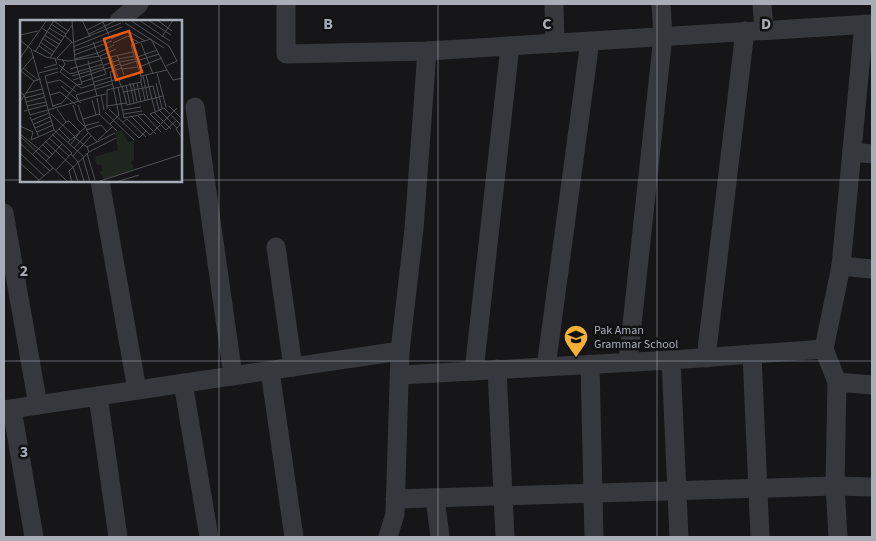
<svg xmlns="http://www.w3.org/2000/svg" width="876" height="541" font-family="'Source Sans 3',sans-serif">
<style>
.lines{fill:none;stroke-linecap:round;stroke-linejoin:round}
.minor{stroke:#37383d;stroke-width:19}
.grid{fill:none;stroke:#a8adb8;stroke-width:1;stroke-opacity:0.55}
.labels{text-anchor:middle;dominant-baseline:central;stroke-width:5;stroke-linejoin:round;paint-order:stroke}
.poi-label{font-size:12px;fill:#a8adb8;stroke:#111113;text-anchor:start}
.inset-road{fill:none;stroke:#505258;stroke-width:1}
.view{fill:#e8590c;fill-opacity:0.15;stroke:#e8590c;stroke-width:2.5}
.inset-edge{fill:none;stroke:#a8adb8;stroke-width:2.5}
.grid-label{font-size:16px;text-anchor:middle;font-weight:bold;fill:#a8adb8;stroke:#111113;stroke-width:5;stroke-linejoin:round;paint-order:stroke}
</style>
<rect width="100%" height="100%" fill="#161618"/>
<g class="lines">
<g class="minor">
<path d="M286,4v50l141,-3 445,-27"/>
<path d="M554,4l1,39"/>
<path d="M762,4l2,26"/>
<path d="M119,21l20,-17"/>
<path d="M195,107l38,269"/>
<path d="M852,152l20,2"/>
<path d="M100,181l37,209"/>
<path d="M4,213l34,192"/>
<path d="M276,247l17,120"/>
<path d="M841,266l31,3"/>
<path d="M752,354l8,183"/>
<path d="M706,358l39,-327"/>
<path d="M671,360l8,177"/>
<path d="M628,362l35,-326 -2,-32"/>
<path d="M590,364l4,173"/>
<path d="M546,367l44,-326"/>
<path d="M497,369l8,168"/>
<path d="M270,371l24,166"/>
<path d="M474,371l36,-325"/>
<path d="M400,375l271,-15 153,-11"/>
<path d="M837,382l35,3"/>
<path d="M183,383l26,154"/>
<path d="M98,396l20,141"/>
<path d="M12,409l22,128"/>
<path d="M4,410l396,-59"/>
<path d="M435,498l5,39"/>
<path d="M395,499l440,-13 37,1"/>
<path d="M388,537l7,-23 5,-163 14,-122 13,-178"/>
<path d="M838,537l-3,-51 2,-104 -13,-33 17,-83 23,-242"/>
</g>
</g>
<path class="grid" d="M219,4v533M438,4v533M657,4v533M4,180h17M181,180h691M4,361h868"/>
<defs>
<symbol id="school-pin" viewBox="-11 -11 22 30"><path d="M0 17L-7.5 6A9.5 9.5 0 1 1 7.5 6Z" fill="#f2b134" stroke="#111113"/><path d="M0-5L7-2L0 1L-7-2ZM-4 1L0 2.5L4 1V4Q0 6-4 4Z" fill="#111"/></symbol>
</defs>
<g fill-rule="evenodd">
<use href="#school-pin" x="562" y="323" width="28" height="38"/>
</g>
<g class="labels">
<g class="poi-label">
<text x="594" y="330">Pak Aman<tspan x="594" dy="14">Grammar School</tspan></text>
</g>
</g>
<g transform="translate(20 20)">
<rect width="162" height="162" fill="#161618"/>
<path d="M102,110l6,12 6,-1v19l-3,2 3,8 -30,9 -5,-8h3l-1,-6h-4l-3,-8 24,-7 -3,-18z" fill="#1e261f"/>
<path class="inset-road" d="M62,0l8,17M82,0l7,15M110,0l39,26 8,15 -11,5M119,0l31,21M128,0l23,15M137,0l15,11M34,1l14,10M105,3l39,25M31,4l15,10M22,8l19,13M29,8l15,9M67,10l20,-10M69,14l28,-14M0,15l18,-4M24,15l15,9M142,17l11,-17M22,18l15,10M91,19l17,-8 17,10M0,20l11,9 23,81 30,27M20,22l14,10M73,22l6,15M52,23l49,-20M93,23l15,-7 10,6M121,23l12,31M19,26l13,9M53,27l49,-20M13,30l13,7 22,4 32,-5M53,31l37,-13M15,32l19,-32M78,33l16,-8M54,35l38,-14M97,35l7,20M91,37l10,29M0,38l27,-38M30,38l22,-33M37,38l15,-16 -7,-6M115,38l22,-8M42,39l3,5 -5,8 21,16 13,-4M55,39l22,-6M81,39l32,-7M98,39l16,-3M68,41l9,35 9,-2M100,42l15,-3M39,45l11,9 33,-10M84,45l15,-5M101,46l38,-12M119,47l23,-9M3,48l15,12M24,48l13,-4 -2,-5M50,49l32,-9M102,49l16,-2M1,51l13,10M0,52l14,-16M19,53l19,-5M137,53l9,34M126,55l9,36M52,56l32,-9M121,56l-10,-31 20,-6 16,31M123,56l5,23M53,60l47,-16M62,62l24,-8 -6,-18 16,-7M74,62l17,-5M121,62l4,18M27,63l13,-3 16,12M110,63l4,20M113,63l4,19M117,63l4,19M136,63l6,25M106,65l4,19M41,66l20,17M75,66l45,-14M102,66l5,19 36,-9M98,67l6,31 20,-4 17,18M0,72l4,3 6,20 67,-19M104,72l29,-6 6,24M6,73l17,-4M30,75l10,-3 16,13M81,75l3,15M5,78l19,-5M77,78l3,16M58,80l-2,-5 37,-11M72,80l4,15M0,82l14,-21 7,-2M6,82l19,-5M53,85l5,15 6,6 15,-4M58,85l9,26 10,11M7,86l19,-4M33,86l9,-3 14,-18 6,-1 -7,-23 -3,-41M87,86l19,-3M149,86l14,14M33,87l-8,-31 13,-4M37,89l9,13M87,89v-19l34,-8v-6l26,-6 6,10 10,-2M89,89l30,29 7,-7M103,90l18,-3M139,90l18,18M4,91l23,-6M85,92l29,28M134,92l17,17M31,94l23,22M104,94l18,-3M118,96l18,18M10,97l9,20M112,97l18,18 27,-27M63,99l16,-5 18,17M12,100l17,-7M156,101l-10,9 -16,-16 14,-6 16,16M163,101l-7,8 7,10M103,102l4,-3 19,18M14,104l16,-7M90,104l9,-9 -9,-43 12,-4M0,106l13,6 -2,8M15,108l16,-7M39,109l11,11M66,110l15,-5 6,7M17,112l16,-7M0,114l30,24M32,114l20,19 -16,17M0,116l48,46M54,117l13,10M29,118l20,18M11,120l23,-10M78,120l14,-13M25,121l28,26 5,15M48,122l18,-15M0,123l30,28M22,124l11,11M51,124l9,-12M54,128l14,-15M69,132l27,-14M0,133l24,23M67,133l8,27M51,134l7,8 6,19 -5,1M12,135l34,-33 3,-1 11,11M53,136l18,-20M63,138l7,24M26,141l16,-17M0,143l19,17M17,162l16,-14M52,162l-3,-11 20,-19 -2,-5 28,-14M77,162l86,-28M96,162l23,-7"/>
<path class="view" d="M109,11l13,41 -26,8 -12,-41z"/>
<rect width="162" height="162" class="inset-edge"/>
</g>
<g class="grid-label">
<text x="328" y="29">B</text>
<text x="547" y="29">C</text>
<text x="766" y="29">D</text>
<text x="24" y="276">2</text>
<text x="24" y="457">3</text>
</g>
<rect width="876" height="541" fill="none" stroke="#a8adb8" stroke-width="10"/>
</svg>
